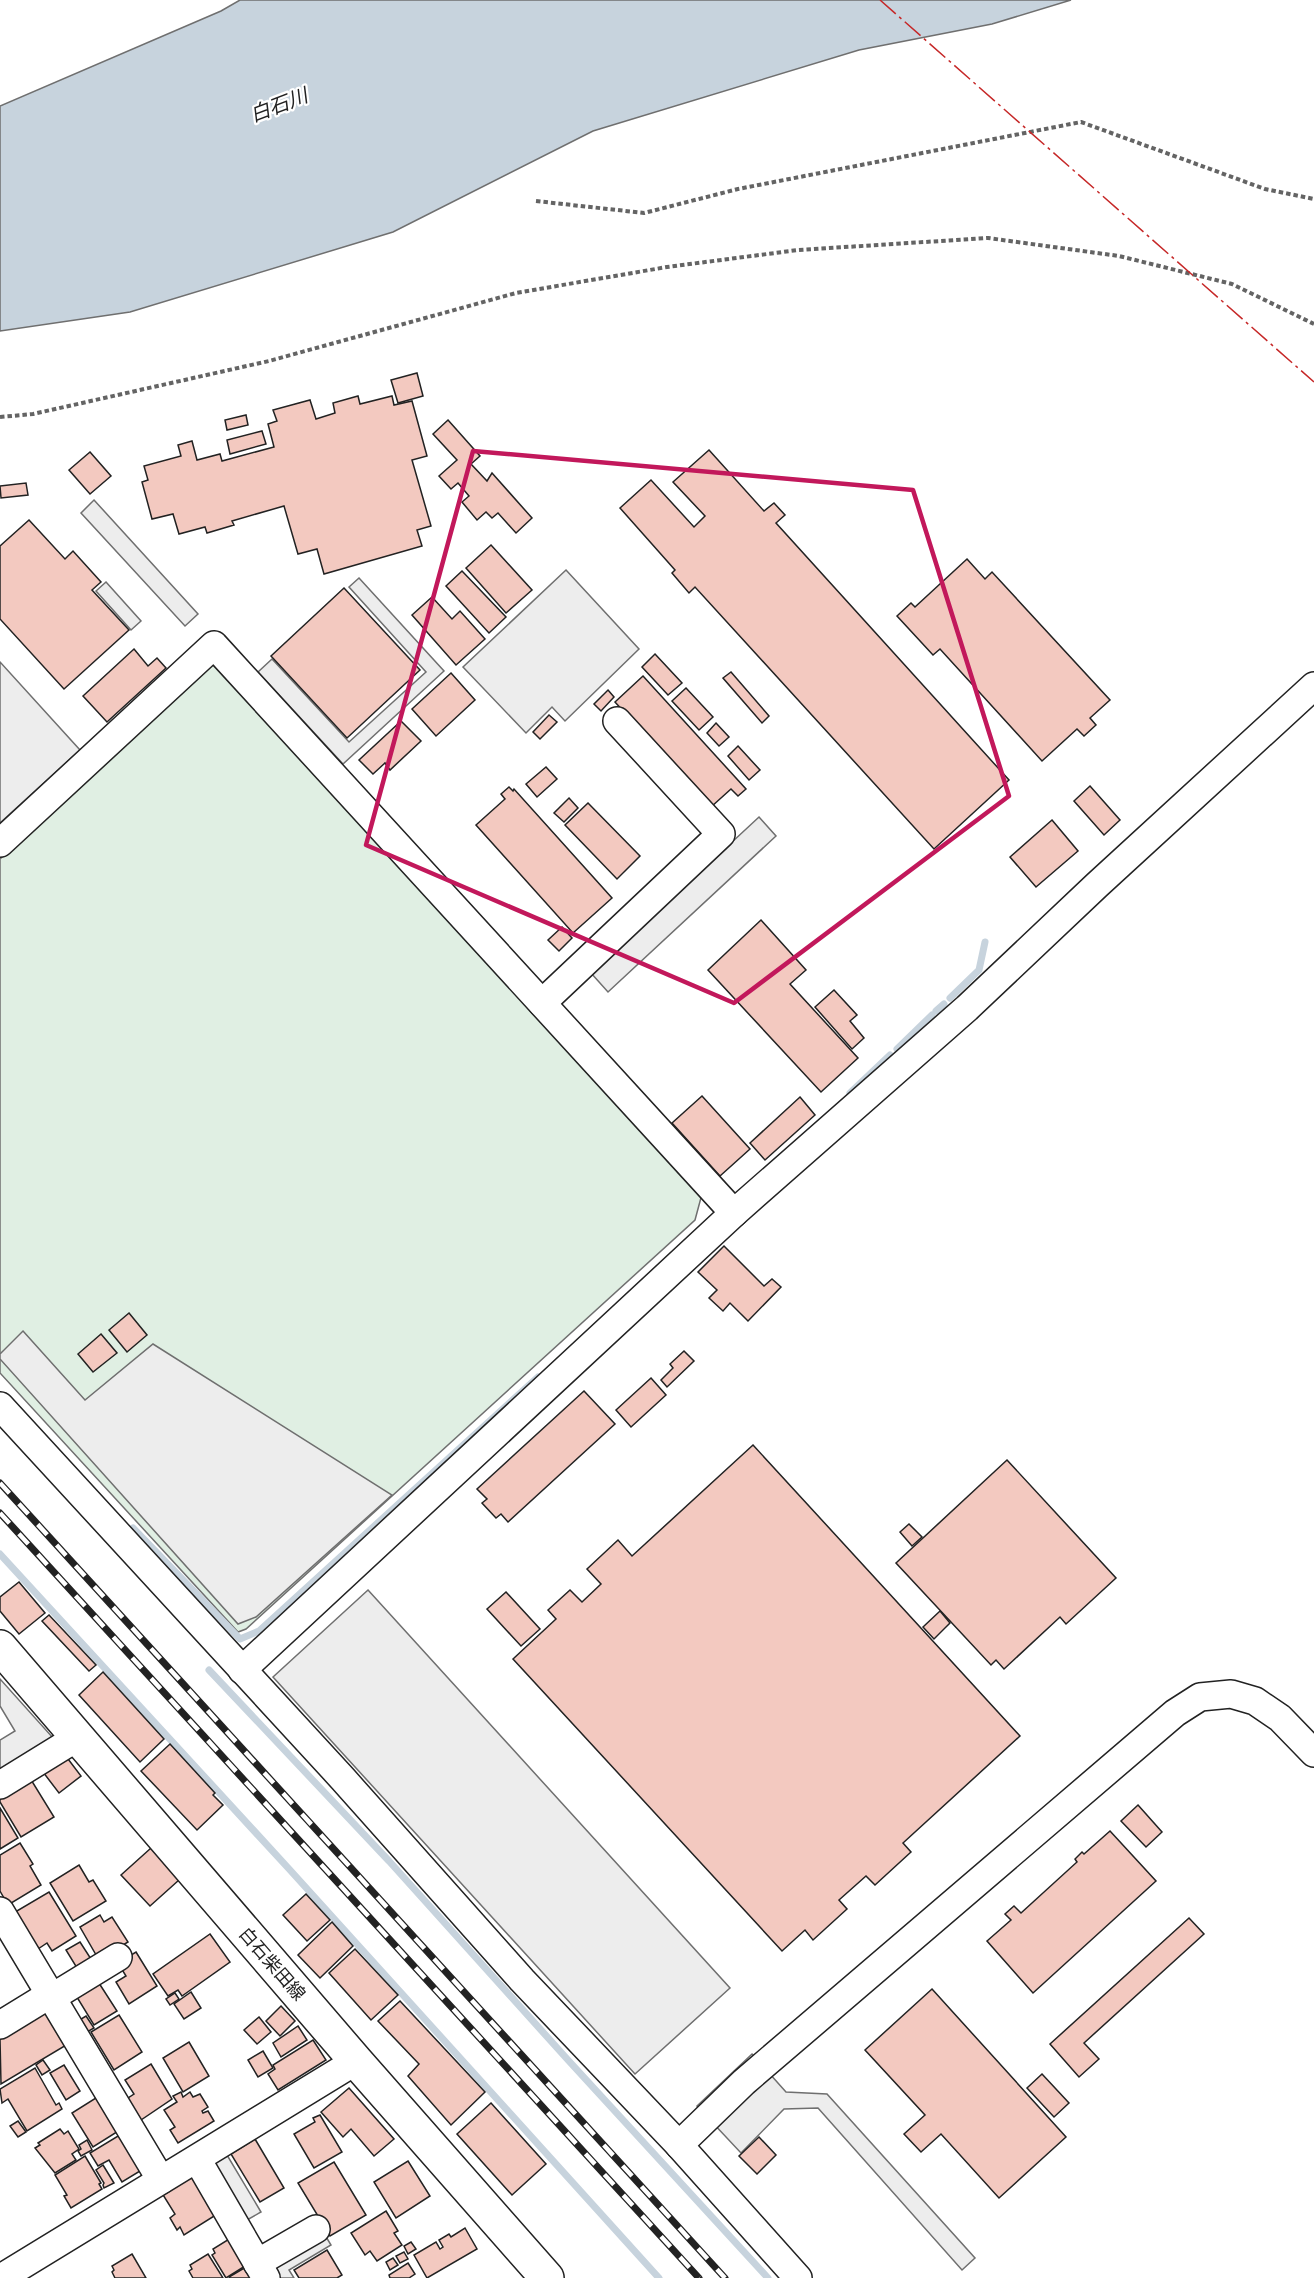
<svg xmlns="http://www.w3.org/2000/svg" width="1314" height="2278" font-family="'Varela Round','Noto Sans JP',sans-serif">
<style>
.green{fill:#e0efe3;stroke:#6f6f6f;stroke-width:1.5}
.parking{fill:#ededed;stroke:#6f6f6f;stroke-width:1.5}
.water{fill:#c7d3dd;stroke:#6f6f6f;stroke-width:1.5}
.lines{fill:none;stroke-linecap:round;stroke-linejoin:round}
.stream{stroke:#c7d3dd;stroke-width:7}
.building{fill:#f3c9c0;stroke:#222;stroke-width:1.5}
.minor-casing{stroke:#222;stroke-width:30}
.major-casing{stroke:#222;stroke-width:36}
.path{stroke:#646464;stroke-width:4;stroke-dasharray:4.5 3;stroke-linecap:butt}
.minor{stroke:#fff;stroke-width:27}
.major{stroke:#fff;stroke-width:33}
.rail-casing{stroke:#222;stroke-width:7}
.rail{stroke:#fff;stroke-width:4.5;stroke-dasharray:14;stroke-linecap:butt}
.power{stroke:#c62828;stroke-width:1.5;stroke-dasharray:21 4.5 3 4.5;stroke-linecap:butt}
.marked{fill:none;stroke:#c2185b;stroke-width:4.5;stroke-linejoin:round}
.labels{text-anchor:middle;dominant-baseline:central;stroke-width:4.5;stroke-linejoin:round;paint-order:stroke}
.street-label{font-size:18px;fill:#222;stroke:#fff}
.water-label{font-size:20px;font-style:italic;fill:#222;stroke:#fff}
</style>
<rect width="100%" height="100%" fill="#fff"/>
<path class="green" d="M215,659l487,535 -7,26 -449,409 -8,3 -238,-259v-514z"/>
<g class="parking">
<path d="M94,500l104,114 -13,12 -104,-113z"/>
<path d="M566,570l73,79 -74,72 -13,-14 -26,26 -63,-66z"/>
<path d="M359,578l85,93 -101,93 -85,-92 14,-13 77,83 77,-70 -77,-85z"/>
<path d="M106,582l35,39 -10,9 -35,-39z"/>
<path d="M0,662l80,88 -80,73z"/>
<path d="M759,817l17,19 -168,156 -17,-19z"/>
<path d="M23,1331l62,69 68,-56 239,151 -136,122 -18,7 -238,-265v-5z"/>
<path d="M368,1590l362,398 -95,86 -362,-397z"/>
<path d="M0,1679l54,60 -54,35v-34l15,-9 -15,-25z"/>
<path d="M752,2054l34,38 41,2 148,164 -13,12 -144,-162 -34,1 -43,44 -44,-47z"/>
<path d="M224,2150l37,62 -21,12 -38,-61z"/>
<path d="M322,2230l9,15 -42,25 5,8h-23l-7,-12z"/>
</g>
<path class="water" d="M240,0h831l-79,24 -133,26 -266,81 -200,101 -263,80 -130,19v-225l221,-95z"/>
<g class="lines">
<g class="stream">
<path d="M950,998l29,-28 6,-28"/>
<path d="M936,1011l8,-7"/>
<path d="M897,1049l35,-34"/>
<path d="M850,1093l40,-38"/>
<path d="M133,1528l107,111 19,-8 279,-254"/>
<path d="M0,1554l290,316 369,408"/>
<path d="M209,1670l180,191 179,199 200,218"/>
</g>
</g>
<g class="building">
<path d="M417,373l6,23 -25,7 -7,-23z"/>
<path d="M358,396l2,8 32,-8 2,9 18,-4 15,55 -15,4 19,66 -14,4 5,16 -98,28 -7,-25 -19,5 -14,-48 -52,15 2,4 -27,8 -2,-6 -26,7 -6,-20 -21,5 -10,-37 6,-2 -4,-14 37,-10 -3,-11 14,-4 5,19 23,-6 2,7 52,-14 -6,-23 9,-3 -4,-11 37,-10 6,19 19,-6 -2,-10z"/>
<path d="M246,415l2,10 -21,5 -2,-10z"/>
<path d="M448,420l32,36 -9,8 16,17 5,-8 40,45 -16,15 -18,-20 -6,5 -6,-6 -9,8 -15,-18 7,-6 -11,-13 -7,6 -12,-13 18,-16 -24,-26z"/>
<path d="M262,431l4,13 -36,10 -3,-14z"/>
<path d="M709,450l55,61 10,-8 11,12 -9,8 233,257 -75,69 -239,-262 -6,6 -17,-20 3,-3 -55,-62 31,-28 43,47 11,-11 -32,-34z"/>
<path d="M90,452l21,24 -21,18 -21,-24z"/>
<path d="M26,483l2,12 -27,3 -1,-12z"/>
<path d="M29,520l36,39 8,-8 28,31 -9,8 37,40 -65,59 -64,-70v-73z"/>
<path d="M491,545l41,45 -26,23 -40,-45z"/>
<path d="M967,559l18,20 7,-7 118,128 -20,18 6,7 -12,11 -7,-7 -35,32 -102,-112 -7,6 -36,-39 14,-13 4,4z"/>
<path d="M462,571l44,46 -17,16 -43,-47z"/>
<path d="M344,588l76,82 -73,68 -76,-82z"/>
<path d="M432,597l20,22 8,-8 25,28 -29,26 -44,-50z"/>
<path d="M134,649l14,17 9,-8 9,10 -59,54 -24,-26z"/>
<path d="M655,654l27,29 -14,12 -26,-28z"/>
<path d="M731,672l38,44 -7,7 -39,-45z"/>
<path d="M451,673l24,27 -39,36 -24,-27z"/>
<path d="M643,676l103,113 -8,7 -7,-7 -20,18 -96,-105z"/>
<path d="M686,688l27,29 -14,13 -27,-29z"/>
<path d="M608,690l6,7 -13,14 -7,-7z"/>
<path d="M549,715l8,7 -17,17 -7,-7z"/>
<path d="M401,721l20,20 -31,29 -5,-7 -12,11 -14,-14z"/>
<path d="M716,723l13,14 -10,9 -12,-13z"/>
<path d="M738,746l22,24 -11,10 -21,-24z"/>
<path d="M546,767l11,12 -20,18 -11,-13z"/>
<path d="M1090,786l30,34 -16,15 -30,-34z"/>
<path d="M509,787l4,4 1,-2 98,109 -39,35 -97,-108 29,-26 -4,-5z"/>
<path d="M569,798l9,10 -14,14 -10,-9z"/>
<path d="M588,803l52,53 -23,23 -52,-54z"/>
<path d="M1052,820l26,31 -42,36 -26,-30z"/>
<path d="M761,920l45,50 -16,14 68,74 -37,34 -113,-122z"/>
<path d="M562,927l10,11 -13,13 -11,-11z"/>
<path d="M834,990l23,25 -7,6 14,17 -12,11 -37,-42z"/>
<path d="M702,1096l48,53 -30,27 -48,-53z"/>
<path d="M800,1097l15,18 -50,45 -15,-17z"/>
<path d="M724,1246l40,40 8,-7 9,8 -33,34 -18,-18 -7,8 -14,-13 8,-8 -19,-18z"/>
<path d="M129,1313l18,22 -20,17 -18,-22z"/>
<path d="M101,1334l16,19 -24,19 -15,-18z"/>
<path d="M684,1351l10,10 -27,26 -6,-7 12,-12 -3,-4z"/>
<path d="M651,1378l15,17 -35,32 -15,-17z"/>
<path d="M584,1391l31,33 -107,98 -7,-8 -5,4 -14,-15 5,-4 -10,-10z"/>
<path d="M753,1445l267,291 -117,107 8,9 -36,33 -9,-9 -27,24 8,9 -34,31 -8,-10 -23,21 -269,-292 43,-40 -8,-9 22,-20 12,12 19,-18 -14,-15 31,-29 14,16z"/>
<path d="M1007,1460l109,118 -50,46 -6,-7 -56,52 -8,-9 -5,5 -95,-102z"/>
<path d="M909,1524l13,13 -10,9 -12,-14z"/>
<path d="M19,1582l26,31 -26,21 -19,-23v-14z"/>
<path d="M506,1592l34,37 -19,17 -34,-37z"/>
<path d="M940,1611l10,12 -16,16 -11,-12z"/>
<path d="M49,1615l47,50 -7,6 -47,-50z"/>
<path d="M103,1672l61,67 -24,23 -61,-67z"/>
<path d="M170,1744l45,49 -2,2 10,10 -26,25 -56,-59z"/>
<path d="M65,1755l16,21 -22,17 -16,-21z"/>
<path d="M30,1778l24,39 -33,20 -21,-35v-6z"/>
<path d="M1138,1805l24,27 -16,15 -25,-26z"/>
<path d="M0,1808l18,30 -18,11z"/>
<path d="M1110,1831l46,50 -123,112 -46,-52 24,-21 -6,-6 9,-8 7,7 56,-51 -2,-3 7,-7 2,2z"/>
<path d="M20,1843l13,21 -3,2 11,19 -33,20 -8,-14v-36z"/>
<path d="M151,1848l28,32 -29,26 -29,-31z"/>
<path d="M79,1865l10,17 4,-2 13,21 -33,20 -23,-38z"/>
<path d="M49,1892l27,44 -24,15 -5,-8 -15,10 -22,-38z"/>
<path d="M306,1894l24,26 -23,21 -24,-26z"/>
<path d="M100,1915l4,7 8,-5 16,25 -29,18 -19,-33z"/>
<path d="M1189,1918l15,16 -120,109 15,16 -20,18 -29,-33z"/>
<path d="M332,1922l21,24 -33,32 -22,-23z"/>
<path d="M210,1934l20,28 -48,34 -4,-6 -10,6 -15,-22z"/>
<path d="M80,1942l11,17 -14,9 -11,-18z"/>
<path d="M355,1949l43,46 -27,25 -42,-47z"/>
<path d="M136,1952l21,34 -28,18 -13,-22 10,-6 -8,-13z"/>
<path d="M97,1980l20,31 -23,14 -19,-31z"/>
<path d="M932,1989l134,148 -67,61 -58,-64 -20,18 -17,-18 21,-19 -60,-65z"/>
<path d="M191,1992l10,16 -17,11 -10,-15z"/>
<path d="M175,1993l4,6 -9,6 -4,-6z"/>
<path d="M400,2001l85,91 -34,33 -43,-49 11,-12 -41,-43z"/>
<path d="M281,2006l14,15 -15,15 -14,-15z"/>
<path d="M48,2010l20,34 -67,40 -1,-45z"/>
<path d="M119,2015l23,37 -28,18 -23,-38z"/>
<path d="M86,2016l8,12 -14,8 -7,-12z"/>
<path d="M259,2017l12,15 -14,12 -13,-14z"/>
<path d="M298,2026l9,14 -26,17 -8,-14z"/>
<path d="M313,2040l13,20 -48,30 -10,-16 7,-5 -2,-4z"/>
<path d="M189,2042l20,34 -26,16 -20,-34z"/>
<path d="M263,2051l10,17 -15,9 -10,-17z"/>
<path d="M43,2060l7,10 -8,5 -6,-10z"/>
<path d="M151,2064l21,35 -34,23 -13,-22 9,-6 -9,-14z"/>
<path d="M64,2065l16,26 -14,9 -16,-27z"/>
<path d="M35,2068l21,37 3,-2 3,6 -35,22 -19,-32 -6,4 -2,-14z"/>
<path d="M1042,2074l27,29 -15,14 -27,-29z"/>
<path d="M349,2088l45,51 -20,17 -23,-27 -8,8 -22,-25z"/>
<path d="M181,2092l2,5 7,-5 3,5 7,-3 8,13 -6,4 1,2 5,-2 6,10 -36,22 -8,-13 5,-3 -11,-17 13,-8 -4,-6z"/>
<path d="M99,2096l21,34 -27,17 -21,-34z"/>
<path d="M491,2103l55,61 -34,31 -55,-61z"/>
<path d="M320,2115l22,37 -28,16 -20,-34 21,-12 -2,-4z"/>
<path d="M18,2121l8,11 -8,5 -8,-11z"/>
<path d="M60,2129l4,5 4,-3 11,18 -7,5 4,6 -21,13 -20,-25 5,-3 -2,-2z"/>
<path d="M123,2133l22,35 -23,14 -13,-22 -11,6 -8,-13z"/>
<path d="M759,2137l17,18 -19,19 -18,-18z"/>
<path d="M255,2139l29,49 -24,14 -29,-48z"/>
<path d="M87,2140l5,10 -11,6 -3,-5 3,-2 -2,-4z"/>
<path d="M85,2156l16,27 -2,1 3,5 -31,19 -7,-12 3,-1 -12,-20z"/>
<path d="M408,2161l22,35 -34,22 -22,-36z"/>
<path d="M334,2162l32,53 -36,21 -32,-53z"/>
<path d="M103,2165l11,18 -10,5 -1,-3 1,-2 -8,-13z"/>
<path d="M193,2170l26,43 -35,22 -4,-8 -3,3 -7,-12 5,-4 -15,-24z"/>
<path d="M386,2211l12,20 -4,2 8,12 -25,16 -7,-10 -5,4 -14,-22z"/>
<path d="M465,2228l12,21 -50,29 -13,-23 22,-13 4,7 3,-2 -4,-7 10,-6 2,3z"/>
<path d="M234,2236l16,27 -24,15 -14,-23 3,-2 -2,-4z"/>
<path d="M411,2242l5,7 -8,5 -4,-8z"/>
<path d="M327,2250l15,25 -5,3h-38l-5,-8z"/>
<path d="M404,2252l4,7 -8,4 -4,-7z"/>
<path d="M132,2254l14,24h-31l-3,-6 2,-2 -2,-4z"/>
<path d="M208,2254l15,24h-30l-4,-7 3,-2 -2,-4z"/>
<path d="M393,2258l5,7 -8,5 -4,-8z"/>
<path d="M408,2263l7,11 -6,4h-19l-1,-3z"/>
<path d="M251,2264l9,14h-30l-1,-1z"/>
</g>
<g class="lines">
<defs>
<g id="minor">
<path d="M0,843l214,-198 520,568"/>
<path d="M542,1003l179,-169 -104,-113"/>
<path d="M0,1406l343,373 179,201 157,165 119,133"/>
<path d="M242,1670l492,-457 233,-205 130,-123 217,-199"/>
<path d="M0,1785l78,-48"/>
<path d="M0,1911l161,269"/>
<path d="M51,1998l67,-41"/>
<path d="M0,2025l49,-30"/>
<path d="M679,2145l65,-63 431,-369 25,-16 31,-3 24,7 25,17 34,35"/>
<path d="M197,2159l69,119"/>
<path d="M257,2263l59,-34"/>
<path d="M1,2278l355,-217"/>
</g>
<path id="major" d="M0,1647l356,414 191,217"/>
</defs>
<use href="#minor" class="minor-casing"/>
<use href="#major" class="major-casing"/>
<g class="path">
<path d="M536,201l108,12 94,-24 343,-67 184,67 49,10"/>
<path d="M0,417l33,-3 236,-53 247,-68 151,-26 131,-17 190,-12 131,18 113,28 82,40"/>
</g>
<use href="#minor" class="minor"/>
<use href="#major" class="major"/>
<defs>
<g id="rail">
<path d="M0,1483l725,795"/>
<path d="M0,1513l699,765"/>
</g>
</defs>
<use href="#rail" class="rail-casing"/>
<use href="#rail" class="rail"/>
<path class="power" d="M880,0l434,382"/>
</g>
<path class="marked" d="M473,451l440,39 96,306 -275,207 -368,-158z"/>
<g class="labels">
<g class="street-label">
<text transform="translate(272 1964) rotate(49)">白石柴田線</text>
</g>
<g class="water-label">
<text transform="translate(279 106) rotate(-21)">白石川</text>
</g>
</g>
</svg>
